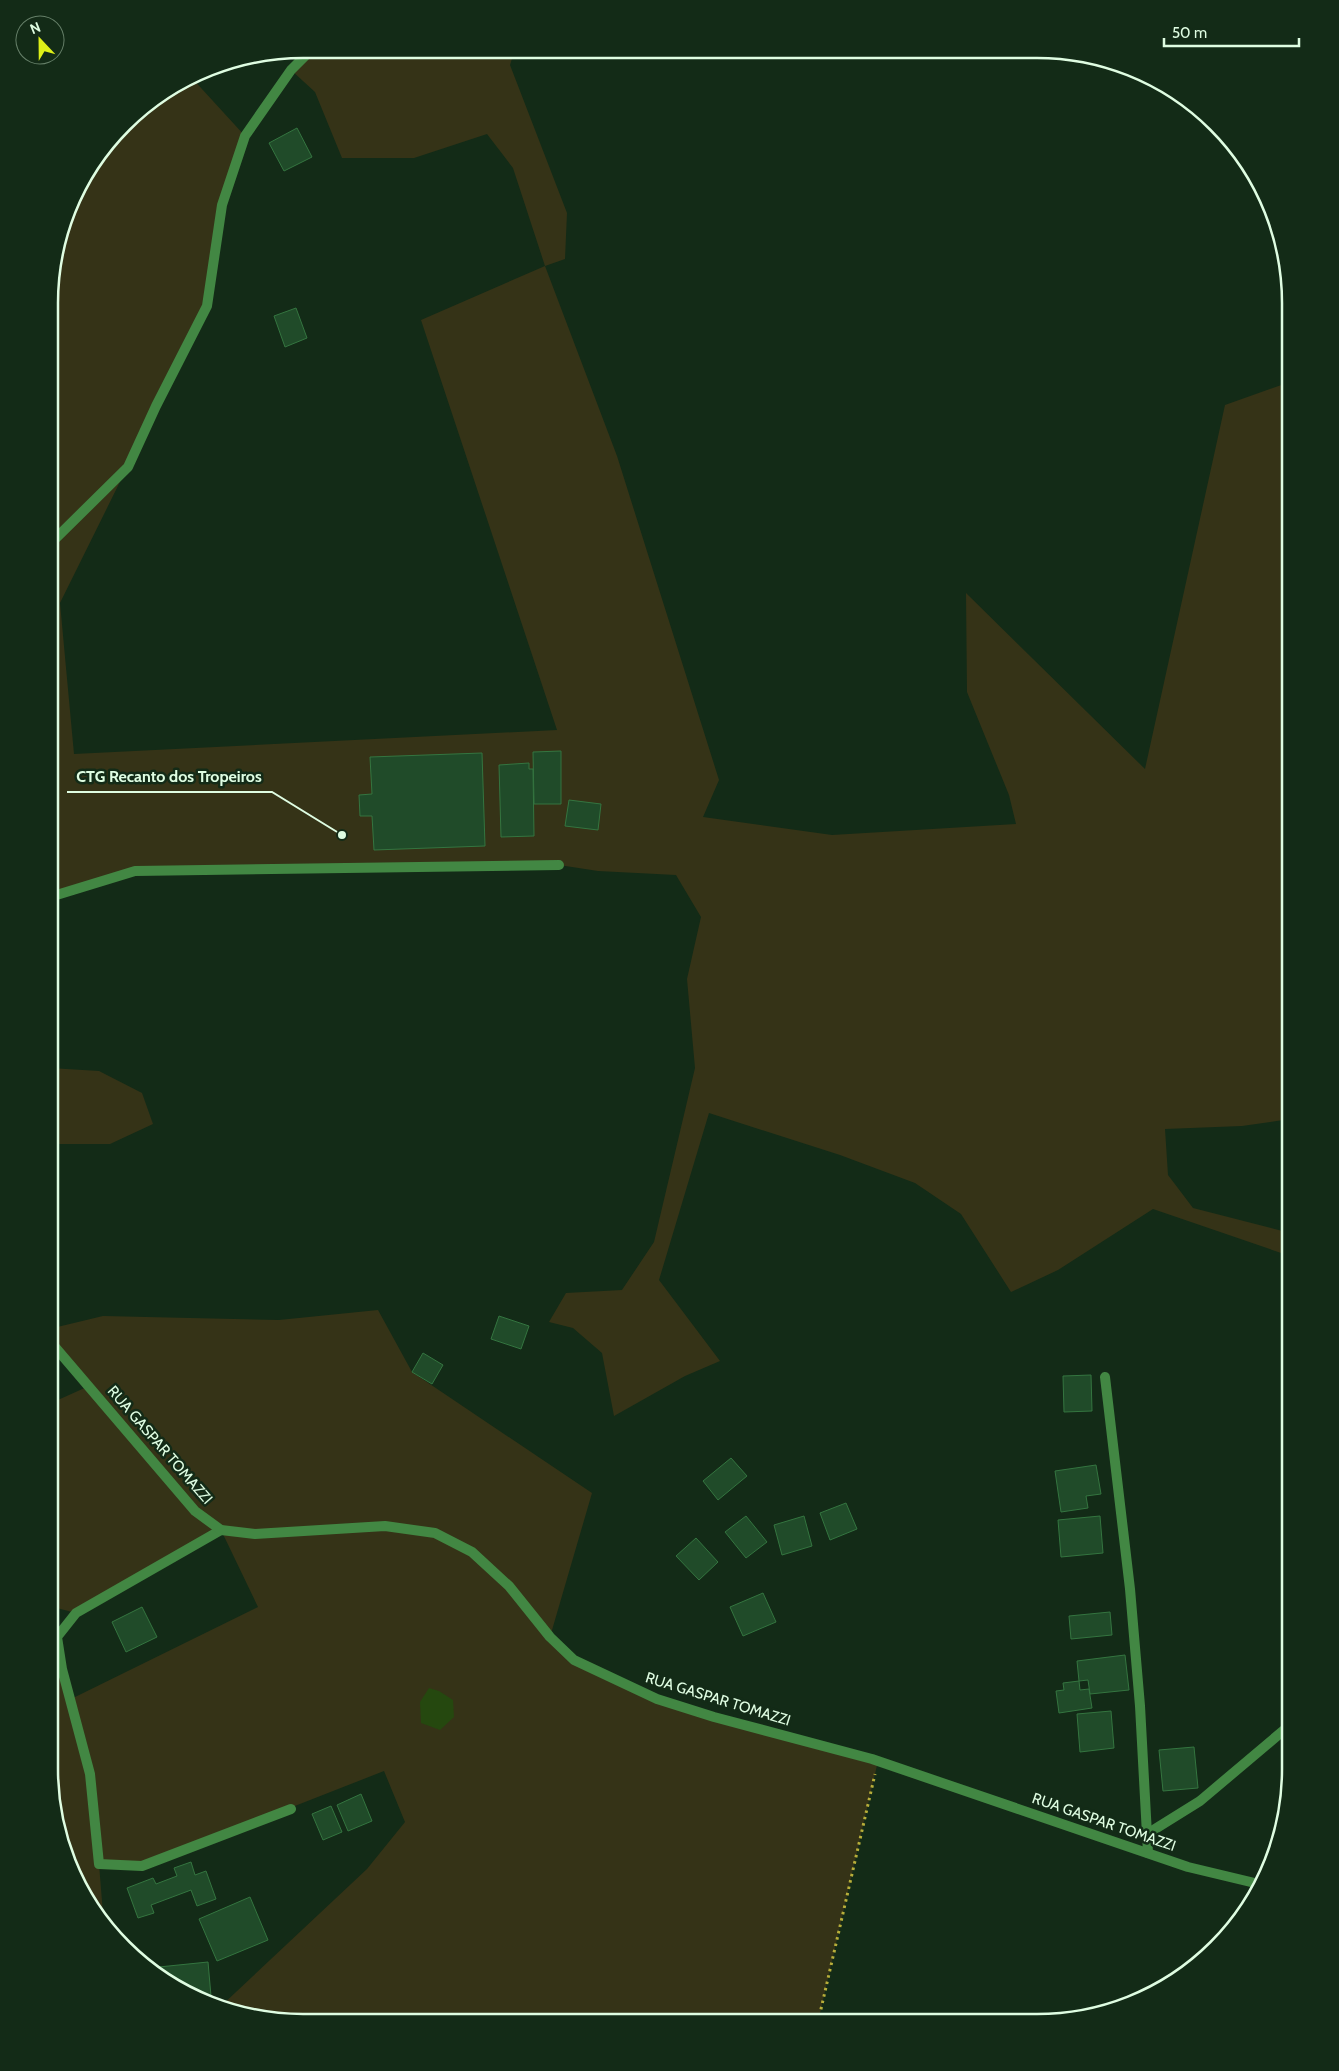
<svg xmlns="http://www.w3.org/2000/svg" width="1339" height="2071" font-family="Cabin,sans-serif">
<style>
.green{fill:#353317}
.water{fill:#25480f}
.building{fill:#204b29;stroke:#347540}
.lines{fill:none;stroke-linecap:round;stroke-linejoin:round}
.path{stroke:#b7ae3a;stroke-width:3;stroke-dasharray:2.5 4;stroke-linecap:butt}
.lane{stroke:#428743;stroke-width:10}
.street{stroke:#428743;stroke-width:10}
.labels{text-anchor:middle;dominant-baseline:central;stroke-width:5;stroke-linejoin:round;paint-order:stroke}
.street-label{font-size:15px;fill:#dffde2;stroke:#132b17}
.rim{fill:none;stroke:#dffde2;stroke-width:2.5}
.leader{fill:none;stroke:#dffde2;stroke-width:2}
.callout-dot{fill:#dffde2;stroke:#132b17;stroke-width:2}
.callout-label{font-size:16px;text-anchor:middle;font-weight:bold;fill:#dffde2;stroke:#132b17;stroke-width:5;stroke-linejoin:round;paint-order:stroke}
</style>
<rect width="100%" height="100%" fill="#132b17"/>
<g class="green">
<path d="M312,49h203l-5,16 57,148 -2,46 -20,7 72,190 102,324 -16,37 129,18 184,-11 -7,-29 -42,-103 -1,-99 179,176 80,-364 65,-23v737l-48,7 -77,3 3,46 25,33 97,25v23l-137,-47 -95,61 -47,22 -50,-78 -46,-31 -75,-28 -131,-42 -50,167 61,81 -35,15 -71,40 -12,-63 -29,-25 -24,-6 17,-29 56,-3 32,-48 41,-174 -8,-89 14,-62 -25,-42 -78,-4 -39,-6 -424,6 -85,26 1,-628 24,-79 60,-78 56,-35 54,59 -23,69 -15,101 -147,297 14,151 483,-24 -136,-410 124,-54 -32,-98 -26,-34 -73,24h-72l-27,-66 -24,-22z"/>
<path d="M50,1068l49,3 43,22 11,31 -43,20h-60z"/>
<path d="M378,1310l34,62 180,121 -42,144 24,23 83,39 221,62 -60,261 -549,-2 -49,-13 147,-138 38,-47 -21,-51 -242,95 -43,-2 5,62 -3,-3 -33,-57 -19,-97v-133l8,1 14,62 187,-92 -37,-77 -145,83 -27,-7v-202l40,-18 -40,-46v-11l54,-13 176,4z"/>
</g>
<path class="water" d="M429,1688l10,3 14,9 1,17 -14,13 -19,-7 -1,-21z"/>
<g class="building">
<path d="M297,128l15,29 -28,14 -15,-28z"/>
<path d="M296,308l11,30 -22,9 -11,-31z"/>
<path d="M561,751v53h-27l-1,-52z"/>
<path d="M482,753l3,93 -111,4 -2,-34h-12l-1,-21 13,-1 -2,-37z"/>
<path d="M529,763v6h4l1,67 -33,1 -2,-72z"/>
<path d="M569,800l32,4 -3,26 -33,-4z"/>
<path d="M499,1316l30,10 -8,23 -30,-10z"/>
<path d="M423,1353l20,12 -11,19 -20,-12z"/>
<path d="M1091,1375l1,36 -28,1 -1,-36z"/>
<path d="M731,1458l16,18 -29,24 -15,-19z"/>
<path d="M1096,1465l5,29 -15,2 2,12 -27,4 -6,-41z"/>
<path d="M846,1503l11,26 -27,11 -10,-27z"/>
<path d="M746,1516l21,26 -21,16 -21,-26z"/>
<path d="M804,1516l8,30 -30,9 -8,-30z"/>
<path d="M1100,1516l3,37 -42,4 -3,-37z"/>
<path d="M696,1538l22,24 -19,18 -23,-24z"/>
<path d="M763,1593l13,29 -33,14 -13,-29z"/>
<path d="M142,1607l15,30 -31,15 -14,-30z"/>
<path d="M1110,1612l2,23 -41,4 -2,-23z"/>
<path d="M1125,1655l4,35 -39,4 -2,-14 -9,1 -2,-20z"/>
<path d="M1079,1681l1,9 9,-1 3,19 -33,5 -3,-22 8,-1 -1,-7z"/>
<path d="M1111,1711l3,37 -34,4 -3,-38z"/>
<path d="M1194,1747l4,41 -35,3 -4,-41z"/>
<path d="M361,1794l11,27 -24,10 -11,-26z"/>
<path d="M331,1806l11,26 -19,8 -11,-26z"/>
<path d="M191,1862l4,13 11,-4 10,28 -19,7 -6,-16 -40,15 3,8 -16,5 -11,-30 26,-10 3,6 21,-8 -3,-8z"/>
<path d="M250,1897l18,43 -51,21 -18,-42z"/>
<path d="M208,1962l3,34 -15,1 -46,-26 -1,-3z"/>
</g>
<g class="lines">
<path class="path" d="M818,2022l57,-248"/>
<g class="lane">
<path d="M50,897l85,-26 424,-6"/>
<path d="M1105,1377l25,212 10,117 8,147"/>
<path d="M221,1530l-145,83 -19,24 5,32 28,105 9,90 43,2 149,-57"/>
<path d="M1147,1834l53,-33 90,-76"/>
</g>
<g class="street">
<path d="M50,544l78,-77 28,-61 51,-100 15,-101 23,-69 46,-66 21,-21"/>
<path d="M49,1340l146,171 26,19 34,4 130,-8 50,7 37,19 37,34 41,51 24,23 83,39 57,18 158,42 316,108 71,17"/>
</g>
</g>
<g class="labels">
<g class="street-label">
<text transform="translate(160 1445) rotate(49)">RUA GASPAR TOMAZZI</text>
<text transform="translate(718 1699) rotate(17)">RUA GASPAR TOMAZZI</text>
<text transform="translate(1104 1822) rotate(19)">RUA GASPAR TOMAZZI</text>
</g>
</g>
<path d="M0 0H1339V2071H0ZM303 58H1037A245 245 0 0 1 1282 303V1769A245 245 0 0 1 1037 2014H303A245 245 0 0 1 58 1769V303A245 245 0 0 1 303 58Z" fill="#132b17" fill-rule="evenodd"/>
<path class="rim" d="M303 58H1037A245 245 0 0 1 1282 303V1769A245 245 0 0 1 1037 2014H303A245 245 0 0 1 58 1769V303A245 245 0 0 1 303 58Z"/>
<path class="leader" d="M342 835L272 792H67"/>
<circle class="callout-dot" cx="342" cy="835" r="5"/>
<g class="callout-label">
<text x="169" y="782">CTG Recanto dos Tropeiros</text>
</g>
<g transform="translate(40 40) rotate(338)"><circle r="24" fill="#132b17" stroke="#657f68"/>
<path d="M0-4L9 19L0 12L-9 19Z" fill="#ddf018"/>
<text y="-8" font-size="14" font-weight="bold" text-anchor="middle" fill="#dffde2">N</text>
</g>
<path d="M1164 38v8h135v-8" fill="none" stroke="#dffde2" stroke-width="2.5"/>
<text x="1172" y="38" font-size="15" fill="#dffde2" stroke="#132b17" stroke-width="4" paint-order="stroke">50 m</text>
</svg>
